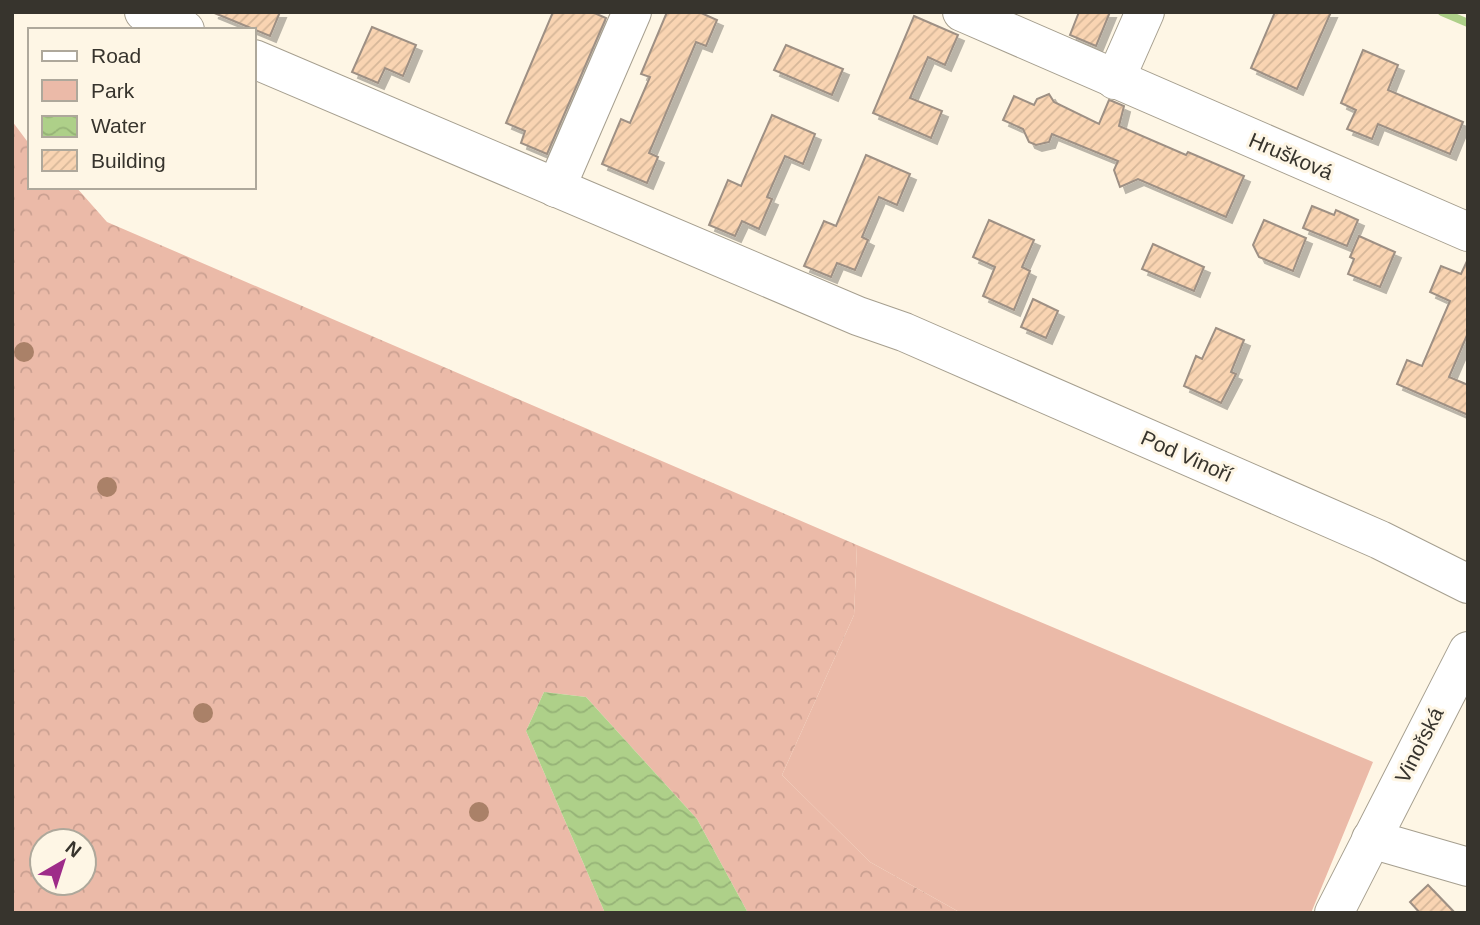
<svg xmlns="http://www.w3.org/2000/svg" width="1480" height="925" font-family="Helvetica,sans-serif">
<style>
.green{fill:#ebbaa8}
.forest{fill:url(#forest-crowns);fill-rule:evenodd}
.water{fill:url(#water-waves)}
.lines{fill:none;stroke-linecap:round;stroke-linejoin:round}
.stream{stroke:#aed089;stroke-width:8}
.building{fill:url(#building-hatch);stroke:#9e9084;stroke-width:2;filter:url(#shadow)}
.minor-casing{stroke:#a69f8f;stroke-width:40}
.minor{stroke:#fff;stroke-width:38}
.tree{fill:#aa8168}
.labels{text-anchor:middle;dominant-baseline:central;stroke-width:6;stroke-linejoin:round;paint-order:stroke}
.street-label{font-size:21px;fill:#37342d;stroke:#fef6e5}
</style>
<defs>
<pattern id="forest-crowns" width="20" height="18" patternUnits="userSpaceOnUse" patternTransform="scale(1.75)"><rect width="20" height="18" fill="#ebbaa8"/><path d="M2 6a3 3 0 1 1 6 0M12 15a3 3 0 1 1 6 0" fill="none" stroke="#caa091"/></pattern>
<pattern id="water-waves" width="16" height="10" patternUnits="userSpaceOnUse" patternTransform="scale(1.75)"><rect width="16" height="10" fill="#aed089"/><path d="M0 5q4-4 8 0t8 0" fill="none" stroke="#96b377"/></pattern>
<pattern id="building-hatch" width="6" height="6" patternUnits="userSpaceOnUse" patternTransform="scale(1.75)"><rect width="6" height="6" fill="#f9d4b2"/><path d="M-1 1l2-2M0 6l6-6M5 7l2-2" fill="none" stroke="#d6b799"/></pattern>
<filter id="shadow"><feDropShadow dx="6" dy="6" stdDeviation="0" flood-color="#0004"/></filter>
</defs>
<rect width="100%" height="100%" fill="#fef6e5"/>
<path class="green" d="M857,545l516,217 -62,151h-350l-91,-51 -88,-87 72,-160z"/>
<path class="forest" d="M12,121l18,24v42h46l31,35 750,323 -3,70 -72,160 88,87 91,51h-213l-51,-94 -111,-122 -42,-5 -18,39 79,182h-593zM42,841h42v42h-42z"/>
<path class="water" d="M544,692l42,5 111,122 51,94h-143l-79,-182z"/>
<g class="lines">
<path class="stream" d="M1442,12l26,11"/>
</g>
<g class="building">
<path d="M212,12h68l-10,24z"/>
<path d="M553,12h39l14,6 -59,136 -26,-11 4,-12 -19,-8z"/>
<path d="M667,12h32l18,8 -11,26 -10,-4 -47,111 9,4 -11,26 -45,-19 19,-45 9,4 20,-46 -9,-3z"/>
<path d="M1079,12h31l-14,34 -26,-11z"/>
<path d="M1275,12h56l-34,77 -46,-21z"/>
<path d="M914,16l44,19 -13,30 -17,-8 -18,41 32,13 -11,27 -58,-25z"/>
<path d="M372,27l44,18 -13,31 -18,-8 -7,15 -26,-11z"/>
<path d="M786,45l57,24 -11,26 -58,-25z"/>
<path d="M1363,50l35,15 -10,25 75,32 -13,32 -72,-30 -6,15 -25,-10 9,-19 -15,-7z"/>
<path d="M1049,94l5,8 45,22 10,-24 3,1 12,5 -5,20 67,29 2,-3 56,24 -18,41 -88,-38 -18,8 -6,-17 4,-9 -66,-27 -3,8 -13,3 -7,-3 -6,-13 -20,-9 11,-24 20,9 3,-6z"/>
<path d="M772,115l43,19 -12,30 -18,-8 -18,41 5,2 -13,30 -17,-8 -7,15 -26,-11 19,-45 13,6z"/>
<path d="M866,155l44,19 -13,31 -18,-8 -17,40 6,3 -13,30 -18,-7 -6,14 -27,-11 20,-45 12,5z"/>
<path d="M1312,206l22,9 2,-5 22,10 -11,26 -44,-18z"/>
<path d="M989,220l45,20 -12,27 8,4 -16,39 -31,-14 12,-29 -22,-10z"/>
<path d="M1264,220l42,18 -13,33 -34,-14 -6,-12z"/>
<path d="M1359,236l36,16 -15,35 -32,-13 6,-15 -4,-2z"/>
<path d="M1153,244l51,23 -10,24 -52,-22z"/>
<path d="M1468,259v74l-19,44 19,8v30l-71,-31 10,-24 15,6 28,-65 -20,-9 11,-26 20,8z"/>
<path d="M1033,299l25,12 -12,27 -25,-11z"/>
<path d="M1216,328l28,12 -13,32 5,2 -15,29 -37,-17 12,-30 6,3z"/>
<path d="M1428,885l27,28h-35l-10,-11z"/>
</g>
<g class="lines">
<defs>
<g id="minor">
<path d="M144,12l41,18"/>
<path d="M962,12l506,220"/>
<path d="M254,59l604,257 46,16 476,208 88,44"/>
<path d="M1115,80l30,-68"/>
<path d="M556,188l76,-176"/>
<path d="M1371,839l97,28"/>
<path d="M1334,913l134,-262"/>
</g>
</defs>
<use href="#minor" class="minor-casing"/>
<use href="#minor" class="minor"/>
</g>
<g class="tree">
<circle cx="24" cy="352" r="10"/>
<circle cx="107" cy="487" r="10"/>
<circle cx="203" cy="713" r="10"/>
<circle cx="479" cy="812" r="10"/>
</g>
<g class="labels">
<g class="street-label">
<text transform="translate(1291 156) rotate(23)">Hrušková</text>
<text transform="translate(1187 456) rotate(24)">Pod Vinoří</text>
<text transform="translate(1419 745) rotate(-63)">Vinořská</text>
</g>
</g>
<rect width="1480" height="925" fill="none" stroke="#37342d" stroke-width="28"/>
<rect x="28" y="28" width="228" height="161" fill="#fef6e5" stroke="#aea89b" stroke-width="2"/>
<rect x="42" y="51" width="35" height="10" fill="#ffffff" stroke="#aea89b" stroke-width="2"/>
<text x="91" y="63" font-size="21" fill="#37342d">Road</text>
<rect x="42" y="80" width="35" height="21" fill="#ebbaa8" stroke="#aea89b" stroke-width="2"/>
<text x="91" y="98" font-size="21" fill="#37342d">Park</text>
<rect x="42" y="116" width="35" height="21" fill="url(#water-waves)" stroke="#aea89b" stroke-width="2"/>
<text x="91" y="133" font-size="21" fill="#37342d">Water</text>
<rect x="42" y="150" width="35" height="21" fill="url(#building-hatch)" stroke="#aea89b" stroke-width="2"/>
<text x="91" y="168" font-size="21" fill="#37342d">Building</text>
<g transform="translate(63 862) rotate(39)"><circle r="33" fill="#fef6e5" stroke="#aea89b" stroke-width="2"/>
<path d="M0-5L12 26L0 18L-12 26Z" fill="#9e2c89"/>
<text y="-10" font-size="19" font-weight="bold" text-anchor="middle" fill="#37342d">N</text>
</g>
</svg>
